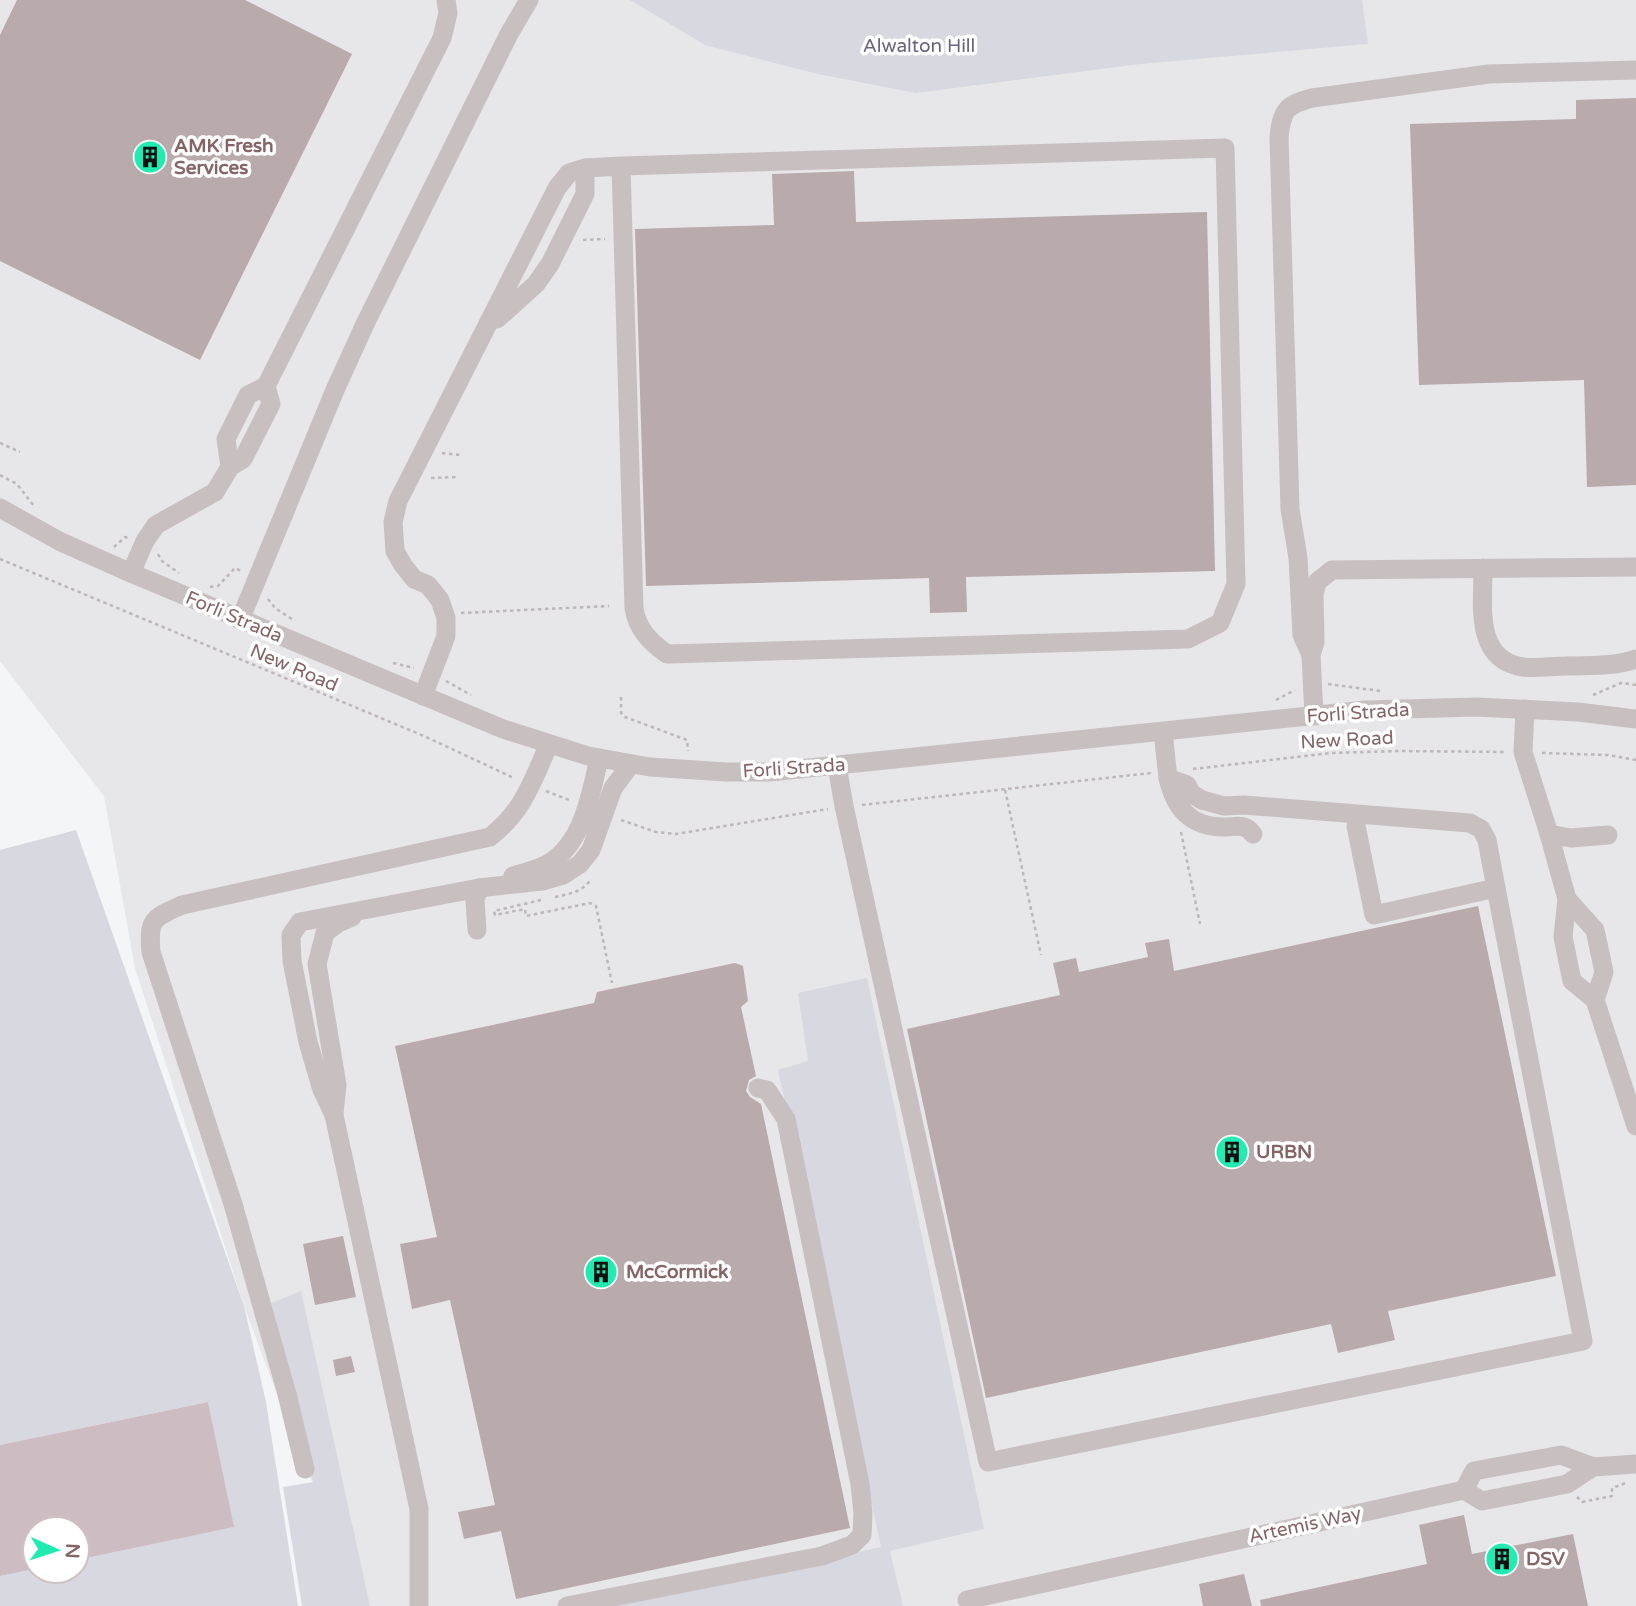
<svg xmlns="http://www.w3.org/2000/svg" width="1636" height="1606" font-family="'Varela Round',sans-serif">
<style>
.built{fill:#e7e6e8}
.green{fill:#d8d8e1}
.water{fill:#cdbcc1}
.building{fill:#b9aaac}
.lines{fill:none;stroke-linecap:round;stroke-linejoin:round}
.path{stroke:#beb7b8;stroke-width:2.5;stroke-dasharray:3.5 3.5;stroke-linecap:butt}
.minor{stroke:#c8bfc0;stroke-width:19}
.labels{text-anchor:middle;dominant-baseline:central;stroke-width:7;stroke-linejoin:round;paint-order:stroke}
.park-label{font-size:19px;fill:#6b647d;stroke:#fff}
.poi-label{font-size:19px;font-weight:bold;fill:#866567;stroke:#fff;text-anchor:start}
.street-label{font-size:19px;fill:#866567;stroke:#fff}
</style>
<rect width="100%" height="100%" fill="#f4f5f7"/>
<path class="built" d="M0,0h1636v1606h-1280l-43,-123 -8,-14 -61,-163 -109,-338 -31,-172 -104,-135z"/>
<g class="green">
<path d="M630,0h732l6,44 -228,20 -224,29 -98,-19 -113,-29z"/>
<path d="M76,830l168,476 22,96 32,204h-298v-30l35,-7v2h42v-11l156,-33 -25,-125 -208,43v-595z"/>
<path d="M867,978l117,551 -94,22 13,55h-296l274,-59 -103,-477 30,-9 -10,-68z"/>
<path d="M301,1291l69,315h-68l-19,-119 30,-5 -46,-177z"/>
</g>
<path class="water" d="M208,1402l26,125 -157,33v-31h-42v40l-35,7v-131z"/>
<g class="building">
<path d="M17,0h228l107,54 -152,306 -200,-99v-226z"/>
<path d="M1636,98v387l-49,2 -3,-107 -165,5 -9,-261 166,-5v-19z"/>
<path d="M854,171l2,51 351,-10 8,359 -249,6 1,35 -37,1 -1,-35 -283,8 -11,-357 139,-4 -2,-51z"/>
<path d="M1478,906l78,370 -168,35 7,29 -57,13 -7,-29 -345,74 -79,-369 153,-34 -7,-32 23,-5 3,14 69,-15 -3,-14 24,-4 5,32z"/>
<path d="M735,963l8,3 5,35 -7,6 15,69 -7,4 -3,11 4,6 11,7 89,424 -334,71 -15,-68 -37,8 -6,-27 37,-7 -45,-205 -38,9 -12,-65 37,-7 -42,-191 199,-43 3,-11z"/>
<path d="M343,1236l13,61 -41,8 -12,-61z"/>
<path d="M351,1356l4,16 -19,4 -3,-16z"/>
<path d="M1464,1515l8,39 101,-20 15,72h-327l-1,-6 167,-36 -8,-39z"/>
<path d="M1244,1574l8,32h-49l-4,-22z"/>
</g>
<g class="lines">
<g class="path">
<path d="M583,240l22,-1"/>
<path d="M0,443l20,9"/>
<path d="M442,453l18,2"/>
<path d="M0,475l17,9 17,22"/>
<path d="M431,478l28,-1"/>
<path d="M114,547l11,-10 3,1"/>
<path d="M158,554l4,7 17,12"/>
<path d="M0,559l424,177 90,42"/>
<path d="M210,587l8,-1 17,-18 8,4"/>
<path d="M268,599l7,9 20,13"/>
<path d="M461,613l148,-7"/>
<path d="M393,663l21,5"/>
<path d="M446,681l25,14"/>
<path d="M1328,684l52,7"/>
<path d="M1593,695l28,-12 15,2"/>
<path d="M621,697v16l4,4 62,23 1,11"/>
<path d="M1276,700l19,-10"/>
<path d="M1542,753l66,2 28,5"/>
<path d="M1193,769l138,-16 67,-2 109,1"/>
<path d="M1005,790l36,165"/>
<path d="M546,791l23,9"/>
<path d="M862,805l289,-32"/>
<path d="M621,820l35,12 20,2 152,-25"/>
<path d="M1181,832l19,92"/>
<path d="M555,897c14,-3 28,-5 36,-18"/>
<path d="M541,900l-47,11 1,4 30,-6 1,7 64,-13 6,3 16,77"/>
<path d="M1577,1497l5,5 30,-6v-8l14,-5"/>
</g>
<g class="minor">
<path d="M497,319l39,-35 14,-20 35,-70v-26"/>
<path d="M230,467l-4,-28 22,-44 18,-9"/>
<path d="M0,508l61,34 70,31 372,156 85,27 62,11 76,5h44l596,-62 111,-3 101,5 58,7"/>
<path d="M1483,568c0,37 -9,92 40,99 13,2 29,-1 43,-1 23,-1 48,1 70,-7"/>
<path d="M131,573l14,-32 11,-16 59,-33 15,-25 13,-8 28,-55 -5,-18 176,-348 6,-25 -2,-13"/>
<path d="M240,620l95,-230 30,-66 144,-290 20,-34"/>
<path d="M1311,655l-9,-20 -4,-77 -8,-49 -11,-372c3,-27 7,-32 33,-39l177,-24 147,-4"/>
<path d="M423,696l23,-60v-18l-6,-18 -12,-15 -14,-6 -11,-14 -8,-14 -2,-29 5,-21 159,-313 12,-15 16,-5 36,-2 604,-18 11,436 -16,39 -32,16 -521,15c-17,-12 -30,-25 -33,-46l-13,-442"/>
<path d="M1525,709l-2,43 26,82 22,4 37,-3"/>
<path d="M1314,716l-3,-61 4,-13 -1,-47 3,-13 15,-12 304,-3"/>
<path d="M1163,732l5,46 19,7 5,9 10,6 22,6 20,-1 226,18 11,6 6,11 9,48"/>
<path d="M837,766l7,40 144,656 595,-121 -87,-453 -122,27 -18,-89"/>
<path d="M1168,778c7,30 22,49 56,49 12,0 21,-4 29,7"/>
<path d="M1549,834l18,65 -4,38 9,44 23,19 41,126"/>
<path d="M513,876c12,-4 25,-6 36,-13 34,-20 42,-69 50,-105"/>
<path d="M1567,899l28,31 9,42 -9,28"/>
<path d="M477,930l-2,-30 4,-12"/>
<path d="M334,1113l3,-28 -20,-121 8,-31 13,-10 14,-6"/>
<path d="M305,1469l-18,-75 -54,-190 -82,-252c-3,-33 2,-34 31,-47l308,-68c34,-27 42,-55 59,-93"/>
<path d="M1464,1490l10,-19 87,-16 32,12"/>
<path d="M967,1600l497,-110 18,11 85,-17 26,-17 43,-3"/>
<path d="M419,1606v-97l-85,-394 -12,-25 -14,-48 -16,-81 -1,-26 9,-13 179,-34 63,-7 21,-6 17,-11 11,-14 22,-62 18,-24"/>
<path d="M567,1606l255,-50 30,-11 10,-10 1,-22 -3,-29 -74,-365 -19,-29 -9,-2"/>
</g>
</g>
<defs>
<symbol id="building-disc" viewBox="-11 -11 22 22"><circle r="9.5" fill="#20ebb0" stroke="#fff"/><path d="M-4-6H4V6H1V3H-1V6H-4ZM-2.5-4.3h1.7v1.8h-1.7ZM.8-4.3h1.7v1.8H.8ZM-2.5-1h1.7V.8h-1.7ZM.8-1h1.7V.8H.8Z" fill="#111"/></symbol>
</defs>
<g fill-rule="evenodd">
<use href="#building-disc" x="131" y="138" width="38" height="38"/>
<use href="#building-disc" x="1213" y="1133" width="38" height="38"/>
<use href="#building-disc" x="582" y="1253" width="38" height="38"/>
<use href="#building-disc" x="1483" y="1540" width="38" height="38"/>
</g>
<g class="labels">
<g class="park-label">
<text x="919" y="46">Alwalton Hill</text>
</g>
<g class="poi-label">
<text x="174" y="146">AMK Fresh<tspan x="174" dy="22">Services</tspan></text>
<text x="1256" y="1152">URBN</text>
<text x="626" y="1272">McCormick</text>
<text x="1526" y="1559">DSV</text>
</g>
<g class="street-label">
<text transform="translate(234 617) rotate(23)">Forli Strada</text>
<text transform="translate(294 668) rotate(23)">New Road</text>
<text transform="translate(1358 713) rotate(-4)">Forli Strada</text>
<text transform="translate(1347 740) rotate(-3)">New Road</text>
<text transform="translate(794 768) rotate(-4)">Forli Strada</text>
<text transform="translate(1305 1525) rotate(-12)">Artemis Way</text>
</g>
</g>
<g transform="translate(56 1550) rotate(93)"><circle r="33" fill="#ffffff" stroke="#cfc1c2" stroke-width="2"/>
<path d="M0-5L12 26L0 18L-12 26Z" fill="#20ebb0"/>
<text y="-10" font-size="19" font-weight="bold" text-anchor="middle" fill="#866567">N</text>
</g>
</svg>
